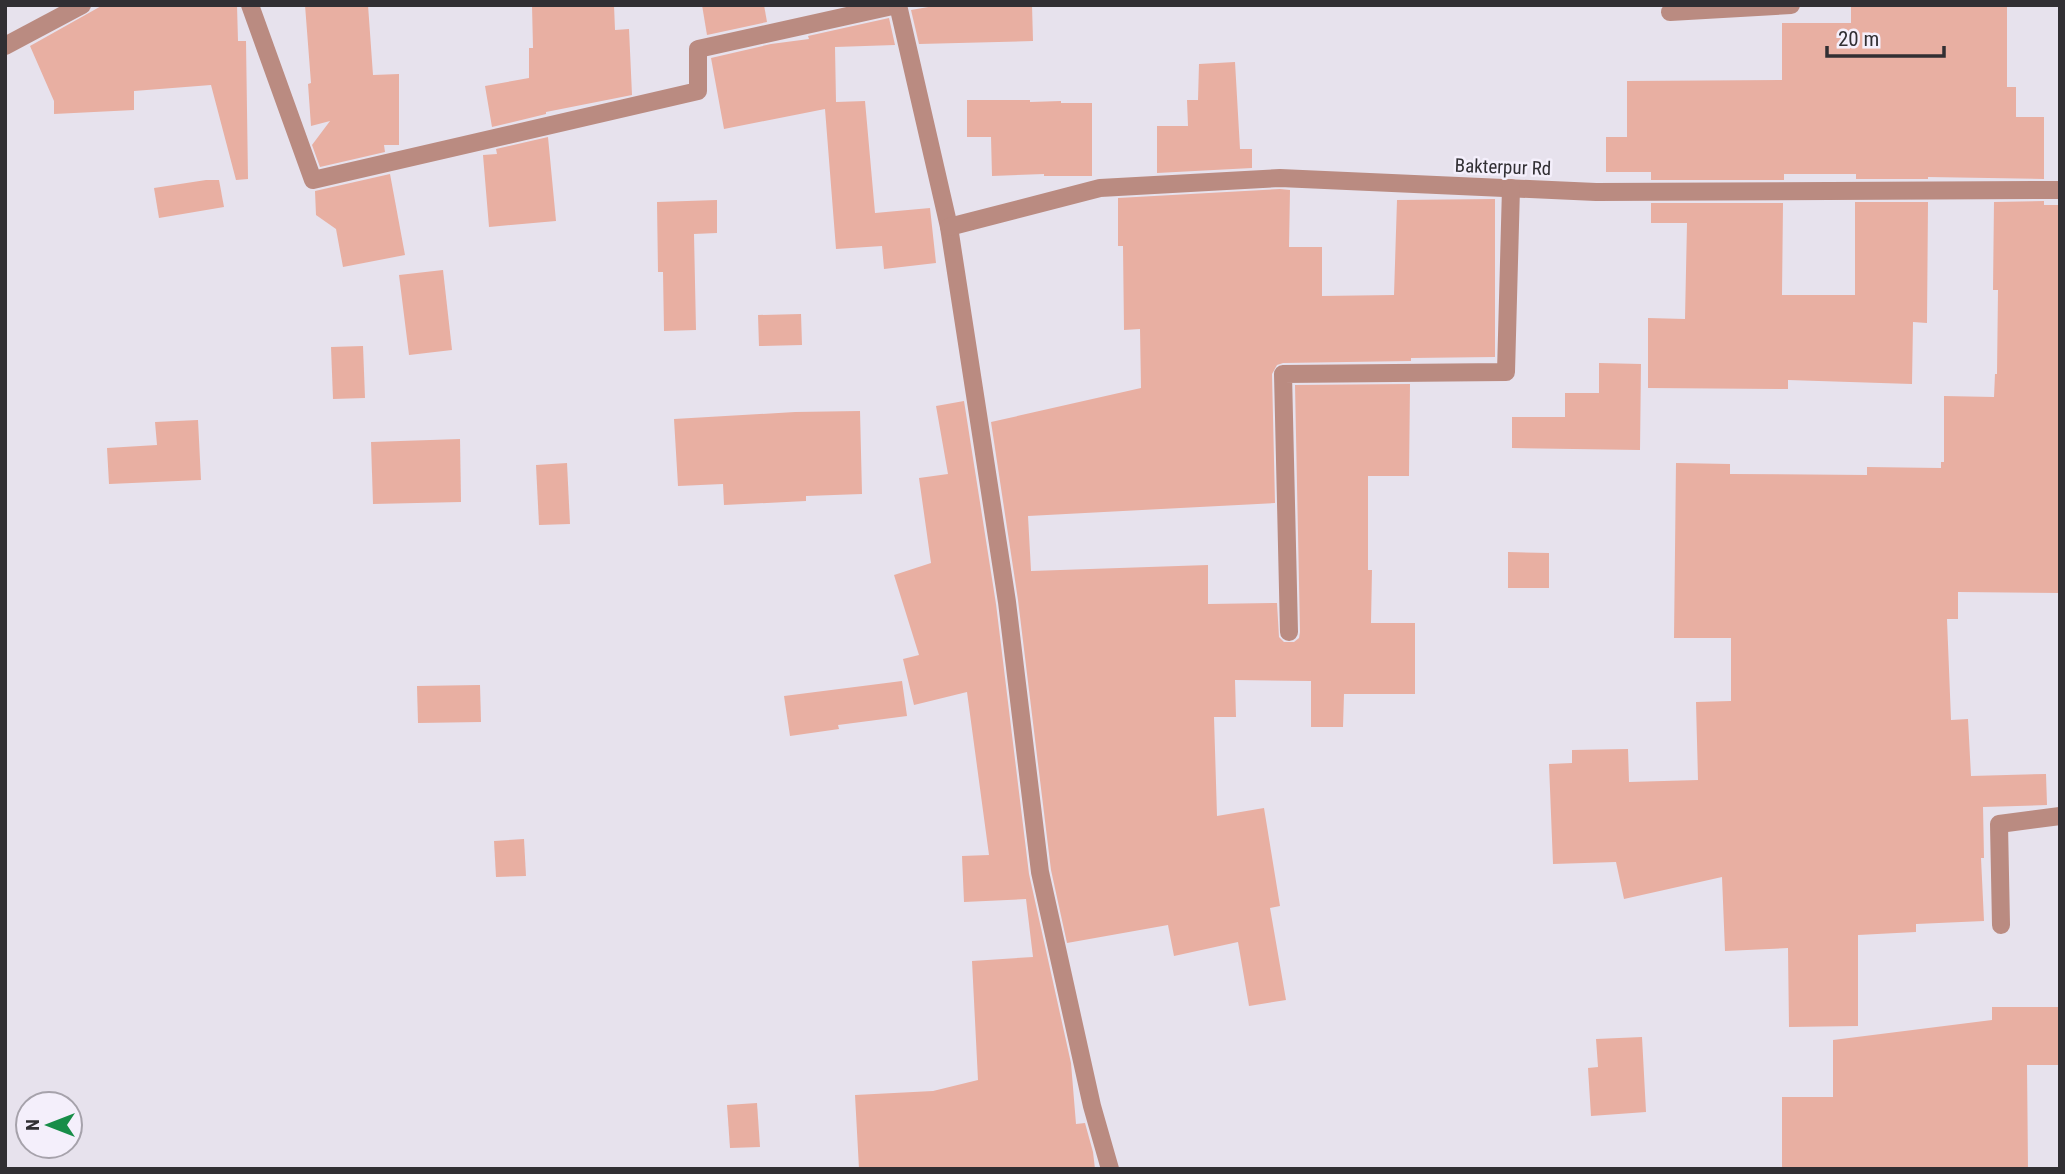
<svg xmlns="http://www.w3.org/2000/svg" width="2065" height="1174" font-family="'Roboto Condensed',sans-serif">
<style>
.building{fill:#e8afa2}
.lines{fill:none;stroke-linecap:round;stroke-linejoin:round}
.street{stroke:#ba8b81;stroke-width:18}
.labels{text-anchor:middle;dominant-baseline:central;stroke-width:5;stroke-linejoin:round;paint-order:stroke}
.street-label{font-size:19px;fill:#312f33;stroke:#f4effb}
</style>
<rect width="100%" height="100%" fill="#e7e2ed"/>
<g class="building">
<path d="M103,5h134l1,36h8l2,138 -12,1 -25,-95 -77,6v19l-80,4v-13l-24,-55z"/>
<path d="M305,5h63l5,70 26,-1v71h-15l1,7 -65,15 -8,-22 18,-24 -19,5 -3,-42 3,-1z"/>
<path d="M532,5h82l1,25 14,-1 3,66 -86,17v2l-54,13 -7,-41 44,-8v-30h4z"/>
<path d="M702,5h62l3,17 -60,13z"/>
<path d="M1032,5l1,36 -114,3 -8,-34 23,-4z"/>
<path d="M1851,5h156v82h9v30h28v62l-116,-2v2h-72v-5h-72v6h-133v-8h-45v-35h21v-56l155,-1v-57h69z"/>
<path d="M889,18l6,27 -60,2 1,55 29,-1 10,112 55,-5 6,55 -52,6 -2,-23 -46,3 -11,-140 -101,20 -13,-71 60,-14 38,-5 -1,-3z"/>
<path d="M1235,62l5,87h12v19l-95,5v-47h31l-1,-26h11l1,-36z"/>
<path d="M967,100h63v2l31,-1v2h31v73h-48v-2l-52,2 -1,-39h-24z"/>
<path d="M548,137l8,84 -67,6 -6,-72 14,-1 -1,-5z"/>
<path d="M390,174l15,81 -62,12 -7,-38 -20,-14 -1,-24z"/>
<path d="M206,180h13l5,27 -65,11 -5,-30z"/>
<path d="M1280,189l10,1 -1,57h33v49l72,-1 3,-95 98,-1v158l-84,1v3l-128,2 -6,2 -5,9 3,129 -247,13 3,55 177,-6v39l69,-1 2,34 5,5h10l5,-4 1,-6 -5,-247 115,-1 -1,92h-41v94h4l-1,53h44v71h-71l-1,33h-32v-46l-76,-1 1,37h-22l3,99 47,-8 16,98 -10,2 16,92 -37,6 -11,-64 -64,14 -6,-31 -101,18 -16,-73 -33,-270 -27,-178 150,-34 -1,-59 -16,1 -1,-84h-5v-48z"/>
<path d="M717,200v33l-23,1 2,96 -32,1 -1,-59h-5l-1,-70z"/>
<path d="M2044,201v4h15l1,388 -102,-1v27h-11l4,101 17,-1 3,57 75,-2 1,31 -64,2 1,51h-3l3,63 -68,3v8l-58,3v91l-69,1 -1,-79 -63,3 -3,-74 -98,22 -8,-37 -63,2 -4,-100 23,-1v-13l56,-1 1,33 69,-2 -2,-78 35,-1v-63h-57l2,-175 54,1v10l137,1v-8l74,1v-6h3v-66l50,1 1,-23h2l1,-84h-5l1,-88z"/>
<path d="M1855,202h73l-1,121 -14,-1 -1,62 -124,-4v9l-140,-1v-70l37,1 2,-96h-36v-20h132l-1,92h73z"/>
<path d="M443,270l9,80 -43,5 -10,-80z"/>
<path d="M801,314l1,31 -43,1 -1,-31z"/>
<path d="M363,346l2,52 -32,1 -2,-52z"/>
<path d="M1599,363l42,1 -1,86 -128,-2v-31h53v-24h34z"/>
<path d="M964,401l32,203 33,270 42,189 5,61 9,-1 8,29 2,17h-236l-4,-74 78,-4 45,-11 -6,-119 61,-4 -7,-58 -62,3 -2,-46 27,-1 -22,-163 -53,13 -11,-46 16,-4 -25,-80 37,-12 -12,-85 29,-4 -12,-68z"/>
<path d="M860,411l2,83 -56,2v5l-82,4 -1,-21 -45,2 -4,-67 121,-7z"/>
<path d="M198,420l3,60 -92,4 -2,-36 50,-3 -2,-23z"/>
<path d="M460,439l1,63 -88,2 -2,-62z"/>
<path d="M567,463l3,61 -31,1 -3,-60z"/>
<path d="M1508,552l41,1v35h-41z"/>
<path d="M902,681l5,35 -69,9 1,4 -49,7 -6,-40z"/>
<path d="M480,685l1,37 -63,1 -1,-37z"/>
<path d="M524,839l2,37 -30,1 -2,-36z"/>
<path d="M1992,1007h68v58h-33l1,104h-246v-72h51v-57l159,-20z"/>
<path d="M1642,1037l4,75 -55,4 -3,-48 10,-1 -2,-28z"/>
<path d="M757,1103l3,44 -30,1 -3,-43z"/>
</g>
<g class="lines">
<g class="street">
<path d="M250,5l63,175 385,-89v-42l199,-44"/>
<path d="M898,5l51,222 58,375 33,270 52,234 18,63"/>
<path d="M1670,12l121,-7"/>
<path d="M5,46l77,-41"/>
<path d="M949,227l151,-39 180,-10 316,14 464,-2"/>
<path d="M1289,632l-6,-258 223,-2 5,-184"/>
<path d="M2001,925l-2,-101 61,-8"/>
</g>
</g>
<g class="labels">
<g class="street-label">
<text transform="translate(1503 167) rotate(2)">Bakterpur Rd</text>
</g>
</g>
<rect width="2065" height="1174" fill="none" stroke="#312f33" stroke-width="14"/>
<g transform="translate(49 1125) rotate(270)"><circle r="33" fill="#f4effb" stroke="#a6a2ab" stroke-width="2"/>
<path d="M0-5L12 26L0 18L-12 26Z" fill="#178d48"/>
<text y="-10" font-size="19" font-weight="bold" text-anchor="middle" fill="#312f33">N</text>
</g>
<path d="M1827 46v10h117v-10" fill="none" stroke="#312f33" stroke-width="3.5"/>
<text x="1838" y="46" font-size="21" fill="#312f33" stroke="#f4effb" stroke-width="5" paint-order="stroke">20 m</text>
</svg>
